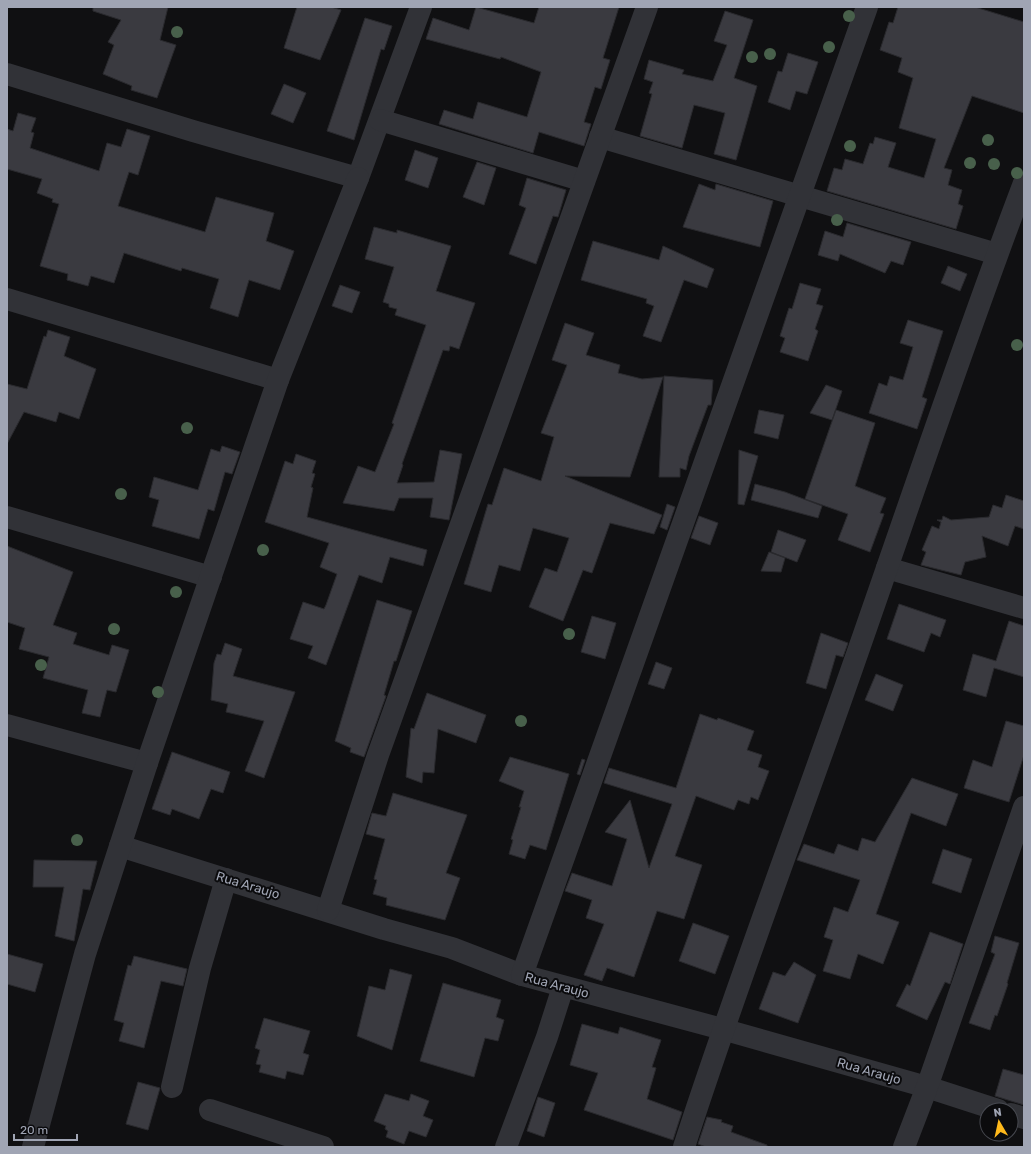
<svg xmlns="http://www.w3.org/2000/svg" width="1031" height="1154" font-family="Rubik,sans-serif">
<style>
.building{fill:#3a3a40;stroke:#2a2a2e}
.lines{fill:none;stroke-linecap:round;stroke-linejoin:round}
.minor{stroke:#313237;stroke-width:22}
.tree{fill:#48604b}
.labels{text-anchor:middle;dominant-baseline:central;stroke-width:4;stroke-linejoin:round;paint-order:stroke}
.street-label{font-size:13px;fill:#a0a5b4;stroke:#0b0b0d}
</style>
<rect width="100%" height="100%" fill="#101012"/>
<g class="building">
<path d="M93,7h75l-8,33 16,5 -19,53 -26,-8 1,-4 -29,-12 11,-29 -6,-3 13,-22 -28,-9z"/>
<path d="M297,7h34l10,3 -21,50 -36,-12z"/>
<path d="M476,7l58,16 5,-16h80l-16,51 7,2 -9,29 -6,-2 -11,35 7,2 -7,22 -45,-14 -6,21 -94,-29 5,-14 29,9 5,-17 49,15 14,-45 -40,-15 -1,2 -74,-20 7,-21 36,12z"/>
<path d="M898,7h77l49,15v91l-52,-17 -28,72 8,2 -4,15 14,5 -4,14 5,2 -7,23 -129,-38 7,-23 8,2 3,-11 18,5 7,-21 3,1 2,-7 21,6 -8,24 36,11 12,-39 -37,-11 14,-50 -15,-6 4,-14 -22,-8 9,-28 4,1z"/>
<path d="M725,11l28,9 -19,58 23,8 -21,74 -22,-6 11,-41 -31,-8 -12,43 -42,-12 12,-42 -3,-1 4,-11 -9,-3 5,-19 35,10 -2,4 31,7 14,-36 -13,-4z"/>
<path d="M365,18l27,8 -8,24 -3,-1 -27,91 -27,-9z"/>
<path d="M788,53l30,9 -11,32 -11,-3 -6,19 -22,-8 10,-31 4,1z"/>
<path d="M284,84l22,9 -13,30 -22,-9z"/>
<path d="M18,113l18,5 -5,14 3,1 -4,15 69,23 8,-28 14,4 6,-18 23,7 -12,39 -9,-3 -11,34 87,26 11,-35 58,16 -8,28 28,10 -14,39 -31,-10 -11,37 -28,-9 9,-29 -37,-11 -1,3 -57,-18 -10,30 -23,-7 -3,10 -21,-6 1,-6 -28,-8 19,-62 -7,-2 1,-3 -16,-6 5,-14 -35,-10v-40l6,2z"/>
<path d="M415,150l23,8 -10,30 -23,-8z"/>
<path d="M477,162l19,6 -12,37 -21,-8z"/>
<path d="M527,178l39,12 -8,27 -5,-1 -17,48 -27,-10 17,-46 -7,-3z"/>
<path d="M699,184l16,6 1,-6 57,17 -13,46 -77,-20z"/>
<path d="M847,223l64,19 -8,23 -12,-4 -6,12 -45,-19 -2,7 -20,-6 7,-24 18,6z"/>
<path d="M374,227l23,6v-3l54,16 -15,45 39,12 -16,46 -9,-3 -1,5 -6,-1 -41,114 1,1 -6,18 37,-1 6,-32 22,4 -13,66 -19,-3 3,-19h-34l-5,13 -51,-8 15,-37 17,6 19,-48 -2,-1 34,-98 -31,-10 2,-6 -8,-2v-3l-6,-2 11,-35 -29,-8z"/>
<path d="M593,241l66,19 4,-14 51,23 -7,19 -23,-8 -23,62 -18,-6 11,-30 -8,-3 1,-4 -66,-19z"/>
<path d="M948,266l19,8 -7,17 -19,-8z"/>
<path d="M800,283l21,6 -5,15 7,2 -8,23 3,2 -10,30 -28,-9 5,-14 -5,-2 9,-28 3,1z"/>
<path d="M340,285l20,7 -8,21 -20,-7z"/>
<path d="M908,320l35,11 -21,66 5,2 -10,30 -48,-16 10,-30 8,3 3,-10 13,4 10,-33 -13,-4z"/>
<path d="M565,323l29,10 -8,22 34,10 -2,8 24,6 21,-2 -33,100 -65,-1 97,39 -8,19 -44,-11 -18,50 -9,-3 -20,51 -34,-14 16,-39 12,4 12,-34 -36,-10 -13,43 -21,-6 -8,27 -27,-8 24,-80 4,1 12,-37 37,13 13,-44 -13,-4 26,-68 -15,-5z"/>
<path d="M48,330l22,7 -6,19 32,13 -17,50 -20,-7 -3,10 -32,-10 -17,32v-60l20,5 17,-53 2,1z"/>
<path d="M664,376l49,4 -2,25h-3l-19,51 -3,14 -6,-2v9h-21z"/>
<path d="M826,385l16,6 -10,29 -22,-7z"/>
<path d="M759,410l25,5 -6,24 -24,-6z"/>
<path d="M836,410l39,13 -20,63 31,12 -6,15 4,1 -14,38 -32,-12 10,-26 -43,-15z"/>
<path d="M222,446l18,6 -8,22 -7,-2 -11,39 -6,-2 -9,30 -47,-13 7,-26 -10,-3 5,-20 44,13 13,-41 9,3z"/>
<path d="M739,450l19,6 -14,49 -6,-1z"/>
<path d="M296,454l20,7 -4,12 3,1 -4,13 2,1 -6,29 120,33 -4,16 -33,-9 -8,26 -23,-8 -33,90 -18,-7 5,-12 -23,-7 13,-37 21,7 2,-4 11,-31 -17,-7 9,-24 -64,-21 20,-61 8,3z"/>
<path d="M755,484l30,8 37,14 -4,12 -67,-18z"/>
<path d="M1006,495l18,6v28l-9,-3 -7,20 -26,-10 4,21 -21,5 -4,13 -40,-10 5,-13 -4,-2 10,-24 7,3 2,-7 -4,-2h5l1,-4 8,4 38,-3 4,-12 9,3z"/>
<path d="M667,504l8,3 -8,23 -7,-3z"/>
<path d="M699,516l19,7 -8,22 -19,-7z"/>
<path d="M778,530l28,10 -9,22 -26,-10z"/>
<path d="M7,546l66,26 -20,53 24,8 -4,11 36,11 3,-10 17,5 -13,42 -9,-2 -7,27 -18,-4 6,-23 -45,-12 6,-21 -30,-8 6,-21 -18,-6z"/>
<path d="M769,552l16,6 -4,14 -20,-1z"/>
<path d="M377,600l35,11 -16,50h-2l-10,34 2,1 -22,61 -14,-5 1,-4 -16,-7z"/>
<path d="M899,604l47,16 -6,17 -9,-4 -7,19 -37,-13z"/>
<path d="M592,616l24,7 -11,36 -24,-7z"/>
<path d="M1009,621l15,5v51l-30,-9 -8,29 -23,-7 10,-36 23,7z"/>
<path d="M821,633l27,10 -5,14 -7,-2 -10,34 -20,-6z"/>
<path d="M225,643l17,6 -9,27 62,16 -31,86 -19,-7 19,-50 -38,-9 2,-8 -17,-4 3,-37 3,-9 4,1z"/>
<path d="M656,662l16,6 -8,21 -16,-5z"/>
<path d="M876,674l27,11 -10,26 -28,-11z"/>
<path d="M427,693l59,22 -10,28 -38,-14 -4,44 -11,-1 -1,11 -16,-6 5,-49 3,1z"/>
<path d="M700,714l17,6 1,-2 36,13 -7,19 15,5 -4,12 11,4 -11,29 -7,-3 -2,7 -11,-4 -4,10 -38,-14 -21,60 27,9 -18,54 -27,-8 -23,66 -27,-9 -5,13 -18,-6 20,-51 -18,-6 6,-18 -27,-9 7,-18 40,13 15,-47 -22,-7 25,-32 19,68 23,-64 -68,-21 5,-15 67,20z"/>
<path d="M1006,721l18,5v29l-15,47 -45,-14 9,-28 19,7z"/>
<path d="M172,752l58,20 -7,21 -12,-4 -12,30 -27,-10 -2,6 -18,-6z"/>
<path d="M510,757l59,17 -23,76 -16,-5 -5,14 -16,-5 4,-14 -2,-1 10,-32h-2l5,-16 -25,-10z"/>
<path d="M582,759l3,1 -5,15 -3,-1z"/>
<path d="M912,778l46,16 -12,32 -35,-13 -35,101 23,8 -16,42 -25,-10 -8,25 -27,-8 10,-31 -9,-3 10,-30 14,5 12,-32 -63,-20 7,-16 30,10 4,-10 20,7 4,-13 13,4z"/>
<path d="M393,793l74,22 -21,58 14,5 -15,42 -59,-15 1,-7 -14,-4 4,-14 -3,-1 11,-40 -19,-5 6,-21 14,3z"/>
<path d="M943,849l29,10 -11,34 -29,-10z"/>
<path d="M34,860l63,1 -7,29 -7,-1 -9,52 -19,-5 9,-49h-31z"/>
<path d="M693,923l36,13 -14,38 -36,-13z"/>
<path d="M930,932l33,12 -13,40 -5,-2 -18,38 -31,-14 11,-22 3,2z"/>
<path d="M995,936l24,7 -12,40 1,1 -11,32 -2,-1 -5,15 -21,-7 26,-69 -4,-2z"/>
<path d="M7,954l36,10 -8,28 -28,-8z"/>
<path d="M134,956l53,13 -4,17 -22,-5 -17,67 -25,-7 5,-18 -10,-3 14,-55 3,1z"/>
<path d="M794,962l22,13 -18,48 -39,-14 14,-37 12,4z"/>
<path d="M390,969l22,6 -20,75 -35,-14 12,-50 16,4z"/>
<path d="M443,983l58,17 -5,17 8,3 -6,21 -13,-3 -11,39 -54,-16z"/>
<path d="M264,1018l46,13 -7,22 6,2 -6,20 -16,-4 -2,8 -26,-7 2,-7 -5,-1 4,-14 -5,-2z"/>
<path d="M582,1024l36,10 2,-7 41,13 -9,27 4,1 -9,31 35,13 -9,28 -89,-30 14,-37 -28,-8z"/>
<path d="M1003,1069l21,6v30l-29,-9z"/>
<path d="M138,1082l22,6 -12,42 -22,-6z"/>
<path d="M385,1094l24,7 2,-7 18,7 -6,15 10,4 -7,17 -17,-6 -5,13 -18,-7 2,-6 -3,-2 1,-3 -12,-5z"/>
<path d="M538,1097l17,6 -11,34 -17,-6z"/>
<path d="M707,1117l15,3 -1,2 12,4 -2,6 36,13v2h-61l-8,-3z"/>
</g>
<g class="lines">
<g class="minor">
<path d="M7,74l186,57 165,47 63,-171"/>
<path d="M380,120l204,61"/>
<path d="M600,137l397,117"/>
<path d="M7,299l271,81"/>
<path d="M7,517l204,60"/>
<path d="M887,568l137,40"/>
<path d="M7,725l140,38"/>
<path d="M120,846l264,83 68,19 70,27 200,54 205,58 71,23"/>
<path d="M328,910l50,-155 269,-748"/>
<path d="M522,975l345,-968"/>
<path d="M172,1087l28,-119 26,-89"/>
<path d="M210,1110l113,37"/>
<path d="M1011,1114l13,4"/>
<path d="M33,1147l52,-193 62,-191 131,-383 80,-202"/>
<path d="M506,1147l41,-110 16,-50"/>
<path d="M684,1147c51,-158 110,-313 165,-470 58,-165 113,-331 175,-494"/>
<path d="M904,1147l23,-60 97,-280"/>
</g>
</g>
<g class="tree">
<circle cx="849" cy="16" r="6"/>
<circle cx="177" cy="32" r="6"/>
<circle cx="829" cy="47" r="6"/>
<circle cx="770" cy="54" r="6"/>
<circle cx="752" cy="57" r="6"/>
<circle cx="988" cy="140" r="6"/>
<circle cx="850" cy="146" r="6"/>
<circle cx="970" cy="163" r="6"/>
<circle cx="994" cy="164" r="6"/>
<circle cx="1017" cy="173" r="6"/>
<circle cx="837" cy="220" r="6"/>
<circle cx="1017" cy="345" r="6"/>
<circle cx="187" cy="428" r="6"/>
<circle cx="121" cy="494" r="6"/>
<circle cx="263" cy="550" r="6"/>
<circle cx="176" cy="592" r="6"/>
<circle cx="114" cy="629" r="6"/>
<circle cx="569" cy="634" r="6"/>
<circle cx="41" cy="665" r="6"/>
<circle cx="158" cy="692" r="6"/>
<circle cx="521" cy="721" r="6"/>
<circle cx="77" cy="840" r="6"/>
</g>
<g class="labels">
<g class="street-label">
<text transform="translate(248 885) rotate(17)">Rua Araujo</text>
<text transform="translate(557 985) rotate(15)">Rua Araujo</text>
<text transform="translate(869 1071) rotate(16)">Rua Araujo</text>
</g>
</g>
<rect width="1031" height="1154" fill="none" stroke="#a0a5b4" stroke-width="16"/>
<g transform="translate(999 1122) rotate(351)"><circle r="19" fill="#0b0b0d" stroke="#474950"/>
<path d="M0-3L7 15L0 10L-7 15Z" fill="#ffb91b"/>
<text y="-6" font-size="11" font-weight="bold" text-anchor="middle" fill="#a0a5b4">N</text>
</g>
<path d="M14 1134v6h63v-6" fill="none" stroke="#a0a5b4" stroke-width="2"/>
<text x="20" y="1134" font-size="12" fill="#a0a5b4" stroke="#0b0b0d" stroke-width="3" paint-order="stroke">20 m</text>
</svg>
